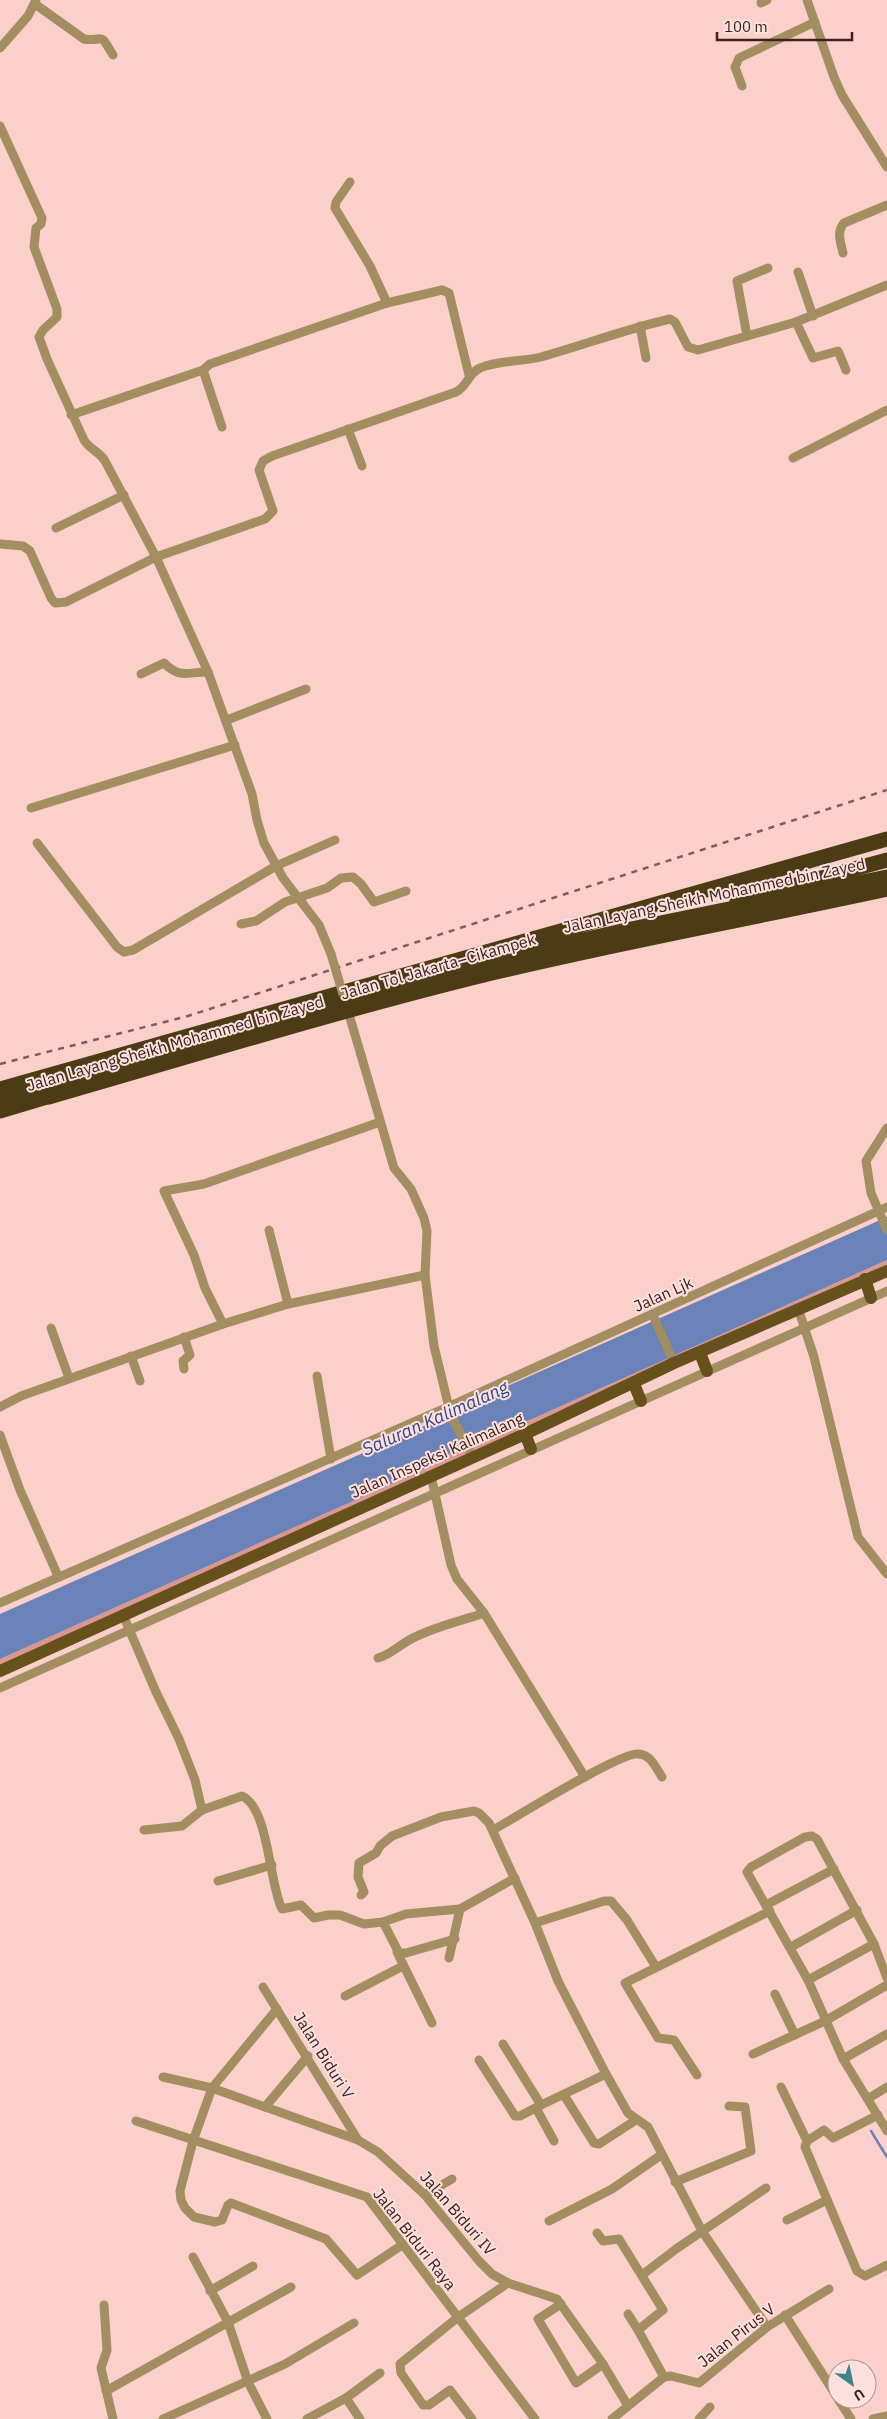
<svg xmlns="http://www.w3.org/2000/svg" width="887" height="2419" font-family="'IBM Plex Sans',sans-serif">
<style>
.green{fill:#db9790}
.water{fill:#6a82b8}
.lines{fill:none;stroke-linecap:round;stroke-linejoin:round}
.stream{stroke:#6a82b8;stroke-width:2.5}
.minor{stroke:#a38e61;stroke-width:9}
.primary{stroke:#66501c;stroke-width:12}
.motorway{stroke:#4c3c16;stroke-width:15}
.rail{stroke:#7e5d5a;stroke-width:2.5;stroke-dasharray:6 6;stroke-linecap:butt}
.minor-bridge{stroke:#a38e61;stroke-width:9}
.motorway-bridge{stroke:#4c3c16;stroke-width:15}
.labels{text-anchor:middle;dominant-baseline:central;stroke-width:4;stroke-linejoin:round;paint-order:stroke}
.street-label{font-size:16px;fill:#3c211f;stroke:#fee0dd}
.water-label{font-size:18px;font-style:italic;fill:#2d478b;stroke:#fee0dd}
</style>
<rect width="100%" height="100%" fill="#fbcfca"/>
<path class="green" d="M887,1260v11l-887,400v-12l447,-200 6,-11 12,-5 7,3z"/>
<path class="water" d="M887,1217v43l-415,186 -7,-3 -12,5 -6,11 -447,200v-45l433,-192 8,3 16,-8 1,-9z"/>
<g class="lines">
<path class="stream" d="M871,2131l16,26"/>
<g class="minor">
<path d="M807,0l27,77 8,18 45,72"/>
<path d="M761,3l6,-3"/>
<path d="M35,4l49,35c22,3 14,-9 29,16"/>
<path d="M0,48l28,-32 8,-16"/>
<path d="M742,86l-7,-19 4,-9 76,-36"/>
<path d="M0,126l42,92 -1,6 -5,4 -2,19 23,62v8l-14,13 -4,7 8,22 37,81c6,10 15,11 21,21l51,96 52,115 44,122 5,26 7,23 19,35 36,47 12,29"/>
<path d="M350,182l-14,20 -1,6 35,58 17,37"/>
<path d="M843,253c-2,-10 -7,-21 1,-30l43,-18"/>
<path d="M798,272l15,44"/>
<path d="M796,322l17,36 25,-7 8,19"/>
<path d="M640,326l6,32"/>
<path d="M747,336l-10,-55 31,-13"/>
<path d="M203,370l19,57"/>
<path d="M71,415l132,-45 7,-6 177,-61 55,-13 7,3 20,82"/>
<path d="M348,429l14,37"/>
<path d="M793,458l94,-48"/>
<path d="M56,528l68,-33"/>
<path d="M0,544l23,2 7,5 21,47 4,5 11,-1 90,-45 109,-38 8,-8 -14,-41 4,-9 9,-5 184,-64c12,-6 12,-19 24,-24 18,-8 41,-6 61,-11 43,-12 85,-28 129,-38l5,3 13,25 10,3 98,-28 91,-37"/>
<path d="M141,674l23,-11c16,16 23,9 44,9"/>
<path d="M227,720l79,-31"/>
<path d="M31,808l204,-63"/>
<path d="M37,843l80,104 7,5 9,-2 143,-84 59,-26"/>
<path d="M241,924l15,-3 29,-19 42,-14 14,-10 12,-1 8,7 13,18 32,-11"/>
<path d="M361,1055l33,113 17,21 13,29 3,13 -2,44 9,71 17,70 22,41"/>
<path d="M887,1128l-21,33 5,32 16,37"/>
<path d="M269,1230l19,74"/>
<path d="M798,1308l16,49 44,180 29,37"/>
<path d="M653,1315l21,48"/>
<path d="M223,1324l-18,-36 -11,-33 -30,-64 40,-7 176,-62"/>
<path d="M51,1328l18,50"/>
<path d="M184,1337l6,18 -7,6 1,8"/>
<path d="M131,1356l9,25"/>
<path d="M317,1376l14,83"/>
<path d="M0,1407l21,-11 202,-72 65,-20 137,-29"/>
<path d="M0,1435l20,55 38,86"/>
<path d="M431,1476l20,89 6,14 27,34 101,164"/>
<path d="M0,1603l450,-197 437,-199"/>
<path d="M123,1615l33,77 23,47 16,41 7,30 40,-14c27,12 27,88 40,113l19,-4 13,13 14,-3h12l24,9 19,-2 23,-8 54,-5"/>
<path d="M378,1658c15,-4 23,-15 37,-21 22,-11 46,-16 69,-24"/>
<path d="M0,1688l887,-397"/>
<path d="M144,1830l38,-4 20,-16"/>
<path d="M493,1830c22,-12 128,-79 146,-76 12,1 17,14 23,23"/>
<path d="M218,1881l54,-16"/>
<path d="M361,1895l3,-3 -6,-15 1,-14 17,-10 4,-7 12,-10 49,-19 33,-6 5,2 10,10 46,100 23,58 48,93 22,39 20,14 54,104 65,96"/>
<path d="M766,1905l68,-36"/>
<path d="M383,1922l16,31h7l49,-14"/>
<path d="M535,1923l69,-22h7l16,19 29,47"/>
<path d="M791,1947l66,-37"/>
<path d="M397,1952l35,71"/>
<path d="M449,1958l11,-49 55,-31"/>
<path d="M887,1978l-13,-34 -57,-105 -5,-3 -7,1 -54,30 -4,5 61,108 35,79 44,72"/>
<path d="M808,1980l66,-36"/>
<path d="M263,1987l95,153"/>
<path d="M775,1994l20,41"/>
<path d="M345,1996l58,-30"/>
<path d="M277,2009l-65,79 -19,53 -13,50 1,9 4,8 9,9 21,5 7,-2 6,-15 3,-2 95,36 31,36 45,-30"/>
<path d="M503,2044l38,61 65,-31"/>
<path d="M753,2054l72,-33 62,-36"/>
<path d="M843,2059l44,-25"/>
<path d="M479,2060l36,56h5l21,-11"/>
<path d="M697,2075l-23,-35 -16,-2 -33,-55 145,-72"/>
<path d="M163,2077l49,11 146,52 20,12 47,43 54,66 13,13 16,9 49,16 46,65 25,42"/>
<path d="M781,2087l26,54 -2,6 52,124 8,5 22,-11"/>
<path d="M564,2095l30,48 5,1 37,-24"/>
<path d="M869,2098l18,-11"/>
<path d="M265,2107l43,-51"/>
<path d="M536,2108l18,33"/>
<path d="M136,2121l231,76 168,222"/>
<path d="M807,2141l17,-11 9,8 45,-23"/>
<path d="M675,2182l76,-31 -6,-44 -16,-1"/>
<path d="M425,2195l27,-16"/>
<path d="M787,2220l40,-20"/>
<path d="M549,2221l63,-32 49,-34"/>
<path d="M597,2233l6,8 16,-2 44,71 -25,20 26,47"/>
<path d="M193,2257l35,65 20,60 19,37"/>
<path d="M642,2275l34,-26 90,-61"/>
<path d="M210,2291l43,-25"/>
<path d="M561,2304l-23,15 38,64 27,-19"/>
<path d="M104,2305l3,45 -6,18 12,51"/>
<path d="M628,2314l10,16"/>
<path d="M785,2315l52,82"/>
<path d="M106,2391l185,-104"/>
<path d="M346,2398l14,21"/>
<path d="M838,2399l13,20"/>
<path d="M163,2419l122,-55 69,-41"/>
<path d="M307,2419l39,-21 34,-25"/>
<path d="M472,2419l-22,-29 -21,15h-6l-22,-32 -1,-9 57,-46 51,-35"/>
<path d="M612,2419l52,-42 7,-1 28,7 68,-56 62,-38"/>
<path d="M699,2419l11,-12"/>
<path d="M873,2419l14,-3"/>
</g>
<g class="primary">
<path d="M865,1279l6,19"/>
<path d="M700,1353l7,18"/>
<path d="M634,1384l7,17"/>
<path d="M525,1434l6,15"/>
<path d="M0,1671l525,-237 149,-71 213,-92"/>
</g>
<g class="motorway">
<path d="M737,901l150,-41"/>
<path d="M0,1089l887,-250"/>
<path d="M0,1111l60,-18"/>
</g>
<path class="rail" d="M0,1064l188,-48 699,-226"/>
<path class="minor-bridge" d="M331,954l30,101"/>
<g class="motorway-bridge">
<path d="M49,1097c146,-42 292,-87 439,-123 132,-32 266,-56 399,-85"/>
<path d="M0,1100l486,-138 145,-33 256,-52"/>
</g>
</g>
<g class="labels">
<g class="street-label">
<text transform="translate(714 895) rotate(-12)">Jalan Layang Sheikh Mohammed bin Zayed</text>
<text transform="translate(438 966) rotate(-16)">Jalan Tol Jakarta–Cikampek</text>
<text transform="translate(175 1043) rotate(-16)">Jalan Layang Sheikh Mohammed bin Zayed</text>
<text transform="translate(663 1294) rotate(-24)">Jalan Ljk</text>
<text transform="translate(437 1455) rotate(-24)">Jalan Inspeksi Kalimalang</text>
<text transform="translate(324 2055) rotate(58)">Jalan Biduri V</text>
<text transform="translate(458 2213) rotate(49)">Jalan Biduri IV</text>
<text transform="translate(415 2239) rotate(52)">Jalan Biduri Raya</text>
<text transform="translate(736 2335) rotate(-38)">Jalan Pirus V</text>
</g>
<g class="water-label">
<text transform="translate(435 1418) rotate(-24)">Saluran Kalimalang</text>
</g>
</g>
<g transform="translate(852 2384) rotate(147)"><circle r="24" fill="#fee0dd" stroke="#b09491"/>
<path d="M0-4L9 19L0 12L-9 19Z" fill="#3d848d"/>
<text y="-8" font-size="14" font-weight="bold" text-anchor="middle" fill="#3c211f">U</text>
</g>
<path d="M717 32v8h135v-8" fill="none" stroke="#3c211f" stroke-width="2.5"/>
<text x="724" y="32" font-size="15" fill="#3c211f" stroke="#fee0dd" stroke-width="4" paint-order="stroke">100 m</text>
</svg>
